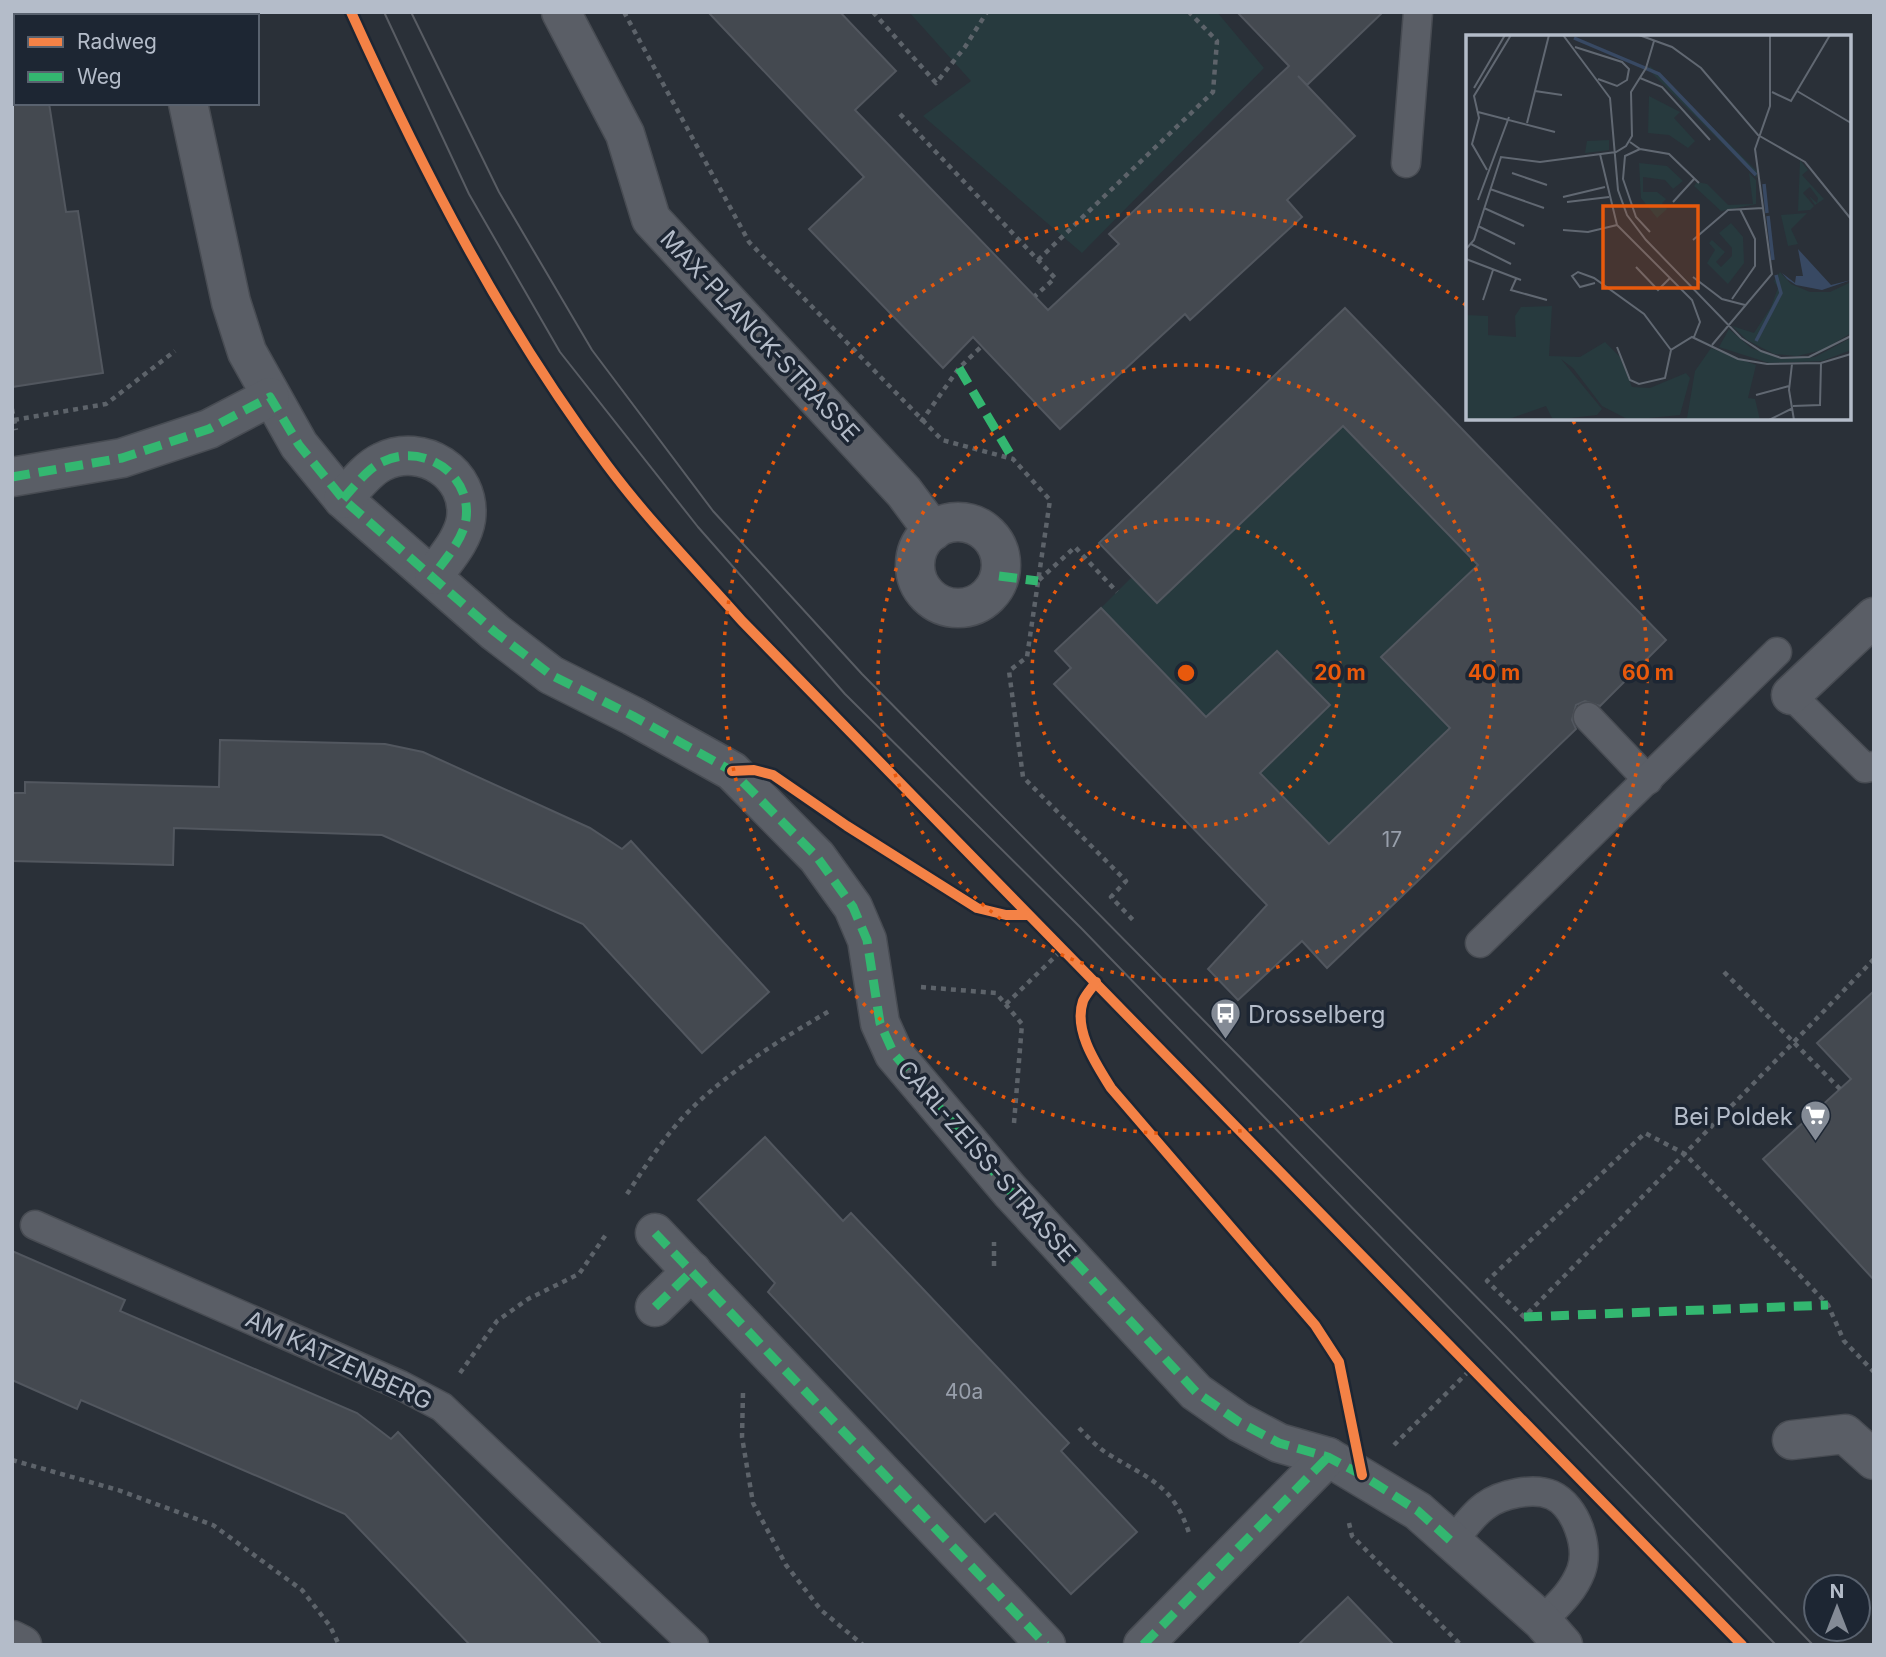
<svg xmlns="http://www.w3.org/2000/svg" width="1886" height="1657" font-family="Inter,sans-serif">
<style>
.green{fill:#273a3e}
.building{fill:#444950;stroke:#52575f;stroke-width:2}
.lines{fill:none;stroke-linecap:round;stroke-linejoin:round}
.lane-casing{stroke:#484c53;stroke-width:31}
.street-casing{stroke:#484c53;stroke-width:41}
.path{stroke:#5d636a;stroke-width:4.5;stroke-dasharray:5 5;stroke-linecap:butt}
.lane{stroke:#5a5e66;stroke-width:28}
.street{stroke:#5a5e66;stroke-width:38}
.tram{stroke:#595d64;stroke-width:2}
.quiet{stroke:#33b770;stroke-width:9;stroke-dasharray:18 9;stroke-linecap:butt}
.cycleway-casing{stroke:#1d2633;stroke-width:15}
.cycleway{stroke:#f48246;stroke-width:10}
.ring{fill:none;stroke:#e8590c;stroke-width:3.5;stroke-dasharray:3.5 7}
.labels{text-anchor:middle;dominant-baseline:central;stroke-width:7;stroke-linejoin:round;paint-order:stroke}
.number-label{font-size:21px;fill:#989fab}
.street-label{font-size:24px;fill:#b4bcc9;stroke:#1d2633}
.poi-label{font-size:24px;fill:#b4bcc9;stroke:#1d2633;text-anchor:start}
.inset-river{fill:none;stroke:#384963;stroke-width:3.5}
.inset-road{fill:none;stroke:#616872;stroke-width:2}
.view{fill:#e8590c;fill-opacity:0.15;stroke:#e8590c;stroke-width:3.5}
.inset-edge{fill:none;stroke:#b4bcc9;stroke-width:3.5}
.centre{fill:#e8590c;stroke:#1d2633;stroke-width:3.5}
.ring-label{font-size:21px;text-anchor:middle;font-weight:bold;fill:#e8590c;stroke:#1d2633;stroke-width:7;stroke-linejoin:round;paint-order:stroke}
</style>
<rect width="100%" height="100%" fill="#2a3038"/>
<g class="green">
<path d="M909,12h308l47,56 -182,185 -159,-137 48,-35z"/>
<path d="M1336,418l211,218 -117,-26 -48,46 68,72 -121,116 -69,-71 70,-68 -53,-54 -71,66 -105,-109 31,-31z"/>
</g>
<g class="building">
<path d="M708,12h132l56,59 -41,39 193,200 71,-66 -10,-10 180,-168 -52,-54h146l-76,73 -9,-9 57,60 -68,64 15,17 -112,103 -5,-6 -125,115 -87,-92 -30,31 -134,-139 55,-52z"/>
<path d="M12,103h37l17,109 12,-1 25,162 -91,14z"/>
<path d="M1345,308l321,332 -66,66 -15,-5 -9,4 -4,15 4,9 -249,239 -25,-27 -64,59 -30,-31 59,-64 -213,-221 17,-16 -16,-17 46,-43 105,109 71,-66 53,54 -70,68 69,71 121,-116 -69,-71 97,-92 -135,-139 -186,177 -58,-60z"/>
<path d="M220,740l165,4 38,8 167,76 32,21 9,-8 138,151 -67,61 -119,-129 -201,-89 -208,-7 -1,37 -161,-4v-68h13v-11l194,5z"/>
<path d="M1874,991v289l-111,-121 88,-80 -34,-36z"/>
<path d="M765,1137l78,84 8,-8 218,230 -8,8 76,81 -66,62 -76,-81 -10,9 -217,-230 7,-9 -77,-83z"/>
<path d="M12,1251l113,49 -5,11 237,102 34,26 7,-7 204,213h-132l-125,-131 -264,-114 -4,9 -65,-29z"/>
<path d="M1348,1597l46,48h-96z"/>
</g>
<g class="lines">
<defs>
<g id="lane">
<path d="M1406,163l12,-151"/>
<path d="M1791,695l74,73 9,-2"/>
<path d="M1588,717l60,63"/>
<path d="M1480,943l297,-291"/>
<path d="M35,1225l365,160 42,22 252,238"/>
<path d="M1452,1542c10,-11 21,-28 33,-36 16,-12 48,-19 67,-11 24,11 38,52 29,76 -8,21 -23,34 -39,50"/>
</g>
<g id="street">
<path d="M170,12l1,4"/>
<path d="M561,12l64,122 26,85 253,273 29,39"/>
<path d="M188,103l43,199 16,50 52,93 44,54 152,133 56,43 82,41 99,55 85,86 36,50 14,33 13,83 14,31 116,137 186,201 43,30 40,21 49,14 90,54 124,110 21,24"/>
<path d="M12,477l110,-19 87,-29 61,-32"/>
<path d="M343,499c11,-12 24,-30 39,-37 40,-20 90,11 84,57 -3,21 -21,40 -32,56"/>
<circle cx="958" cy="565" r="43"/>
<path d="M1791,695l83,-78"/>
<path d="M655,1233l391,412"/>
<path d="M655,1307l37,-36"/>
<path d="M1792,1440l53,-6 29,26"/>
<path d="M12,1640l10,5"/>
<path d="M1143,1645l185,-188"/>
</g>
</defs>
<use href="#lane" class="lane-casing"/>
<use href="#street" class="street-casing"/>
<g class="path">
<path d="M624,12l125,230 193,198 71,19 37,41 -23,157 -18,14 14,106 103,104 -15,16 22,23"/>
<path d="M873,12l63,71 29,-36 22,-35"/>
<path d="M900,114l155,164 -20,18"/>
<path d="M1038,260l175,-168 4,-51 -28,-29"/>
<path d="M12,409l4,21"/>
<path d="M14,420l92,-16 69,-53"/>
<path d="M921,422l38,-54 23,-22"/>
<path d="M1039,580l36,-33 42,45"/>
<path d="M1874,959c-116,121 -233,239 -350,358l-37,-36 158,-148 40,21 143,151 16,36 30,31"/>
<path d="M1724,972l116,117"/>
<path d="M921,987l75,6 26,31 -8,99"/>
<path d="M1006,1004l57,-55"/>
<path d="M627,1194c20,-30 40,-62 66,-87 39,-38 92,-70 138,-97"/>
<path d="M994,1266v-24"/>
<path d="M460,1373l37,-52 31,-22 51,-25 28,-41"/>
<path d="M743,1393l-1,44 11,66 33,62 35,45 42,35"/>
<path d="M1079,1428c9,9 18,19 29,26 39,24 65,30 81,79"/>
<path d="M1394,1445l77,-76"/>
<path d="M12,1460l106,30 95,35 89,65 28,36 9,19"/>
<path d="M1349,1523l3,13 109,109"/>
</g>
<use href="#lane" class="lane"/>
<use href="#street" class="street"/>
<g class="tram">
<path d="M384,12l85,182 91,158 138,175 147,167 237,235 694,716"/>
<path d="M411,12l88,180 93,158 121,161 149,163 647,656 304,315"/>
</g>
<g class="quiet">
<path d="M959,368l54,91"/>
<path d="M12,477l110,-19 87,-29 61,-32 29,48 44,54 152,133 56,43 82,41 99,55 85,86 36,50 14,33 13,83 14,31 116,137 186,201 43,30 40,21 49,14 34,18 56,36 34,31"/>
<path d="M343,499c11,-12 24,-30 39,-37 40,-20 90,11 84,57 -3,21 -21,40 -32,56"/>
<path d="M999,576l39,5"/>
<path d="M655,1233l391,412"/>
<path d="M655,1307l37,-36"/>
<path d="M1524,1317l304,-12"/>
<path d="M1143,1645l185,-188"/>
</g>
<defs>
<g id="cycleway">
<path d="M351,12c72,159 151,313 256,453 41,55 90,105 135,156l1000,1024"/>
<path d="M732,771l22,-1 19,5 74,51 130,82 29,7h21"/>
<path d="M1096,982c-4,6 -10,12 -13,19 -10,29 13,63 28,87l204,237 24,37 23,113"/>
</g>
</defs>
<use href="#cycleway" class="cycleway-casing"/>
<use href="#cycleway" class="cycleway"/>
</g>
<g class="ring">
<circle cx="1186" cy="673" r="154"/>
<circle cx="1186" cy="673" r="308"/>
<path d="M1573 421A462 462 0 1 1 1467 306"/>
</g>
<defs>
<symbol id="bus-pin" viewBox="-11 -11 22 30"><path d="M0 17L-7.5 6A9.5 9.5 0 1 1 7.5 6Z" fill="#848b96" stroke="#1d2633"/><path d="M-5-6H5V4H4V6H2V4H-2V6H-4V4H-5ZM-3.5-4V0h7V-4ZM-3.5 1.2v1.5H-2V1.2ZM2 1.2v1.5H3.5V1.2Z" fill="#fff"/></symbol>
<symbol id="supermarket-pin" viewBox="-11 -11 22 30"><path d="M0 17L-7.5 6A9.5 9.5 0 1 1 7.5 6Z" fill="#848b96" stroke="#1d2633"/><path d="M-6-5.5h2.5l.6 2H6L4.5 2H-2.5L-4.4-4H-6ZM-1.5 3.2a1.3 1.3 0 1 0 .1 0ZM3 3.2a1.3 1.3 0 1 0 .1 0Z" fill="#fff"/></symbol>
</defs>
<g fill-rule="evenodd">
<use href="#bus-pin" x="1208" y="996" width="35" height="47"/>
<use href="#supermarket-pin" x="1798" y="1098" width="35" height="47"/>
</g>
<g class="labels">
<g class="number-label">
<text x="1392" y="839">17</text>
<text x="964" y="1391">40a</text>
</g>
<g class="street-label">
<text transform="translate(760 336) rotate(47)">MAX-PLANCK-STRASSE</text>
<text transform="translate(987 1161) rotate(49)">CARL-ZEISS-STRASSE</text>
<text transform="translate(339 1360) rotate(25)">AM KATZENBERG</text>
</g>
<g class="poi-label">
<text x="1248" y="1014">Drosselberg</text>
<text x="1793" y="1116" text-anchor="end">Bei Poldek</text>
</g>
</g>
<g transform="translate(1466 35)">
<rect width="385" height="385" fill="#2a3038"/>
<path d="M184,31l107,105v7l-109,-109zM183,61l31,16 -6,6 21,23 -7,7 -19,-13 -21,-2zM143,105v10l-24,3 2,-12zM334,125l8,10 -6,5 22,24 -9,6 -6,-9 8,7 1,-5 -8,-11 -4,3 -3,3 11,13 -4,4 -12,1zM173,128l28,3 16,15 -10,8 -8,-9 -22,-3v15h14l9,7 -4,4 5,6 -10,9 -16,-20zM283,138l7,7v24l-35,7 -27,-25 3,-4 10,2 21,21 25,-1zM341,178l-16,16 7,15 -10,2 -7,-31zM265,188l12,14 1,26 -16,21 -21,-21 8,-13 -6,-7 3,-3 13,12 -9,10 5,5 11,-11v-8l-13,-15zM314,237l11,12 19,8h20l21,-10v51l-28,17 -26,6 -23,-2 -27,-14 -15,-14 22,7 17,-26 7,-19 -4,-7zM86,271l-3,50 31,1 25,-15 15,15 12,30 18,1 36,-15 4,5 -10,37 -51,5 -27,-14 -29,-38 -12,-9 41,50 -5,6 -44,5 -7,-14 -40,14h-40v-105l22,1v19l28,2 -1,-21 6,-9zM263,294l22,19 30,11 34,-2 36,-19v12l-29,11 -53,2 -50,-16zM245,313l45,17 -8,33 7,1 5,21h-79l6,-2 8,-47z" fill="#273a3e"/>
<path d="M332,214l33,36 20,-5 -29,10 -26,-5 -9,-6 -5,-6 13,10 1,-7h7z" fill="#384963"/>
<path class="inset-river" d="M108,3l85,36 97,101M298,149l3,29M302,181l5,44M290,306l25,-48 -5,-18"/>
<path class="inset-road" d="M97,0l47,63 8,92 9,25 19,25 95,98 20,13 20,7 28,-1 42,-21M173,0l33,12 29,21 57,67 47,27 46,57M109,12l47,15 7,7 -2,11 -10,6 -19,-7M174,43l22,9 48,53M8,53l31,-53M69,56l27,4M331,56l54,32M306,57l19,9 39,-66M12,77l77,20M61,88l22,-88M164,107l10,7 29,5 30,29M174,114l-15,7 -2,23 13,38 14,15M134,119l17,71 75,75 8,22 -6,15M21,135l-15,-26 7,-26 -5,-22 37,-61M46,138l35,12M24,154l54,19M97,162l42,-10M12,165l31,-83M101,167l42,-5M207,167l22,-24M18,173l40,18M12,191l37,18M97,195l25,2 29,-7M227,205l35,-30 35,-2M5,209l40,20M0,214l8,-9 27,-83 39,5 76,-10 10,-6 6,-10 -1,-44 15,-24 8,-27M0,224l55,21M170,232l22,23 12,-12M227,242l29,22 23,6M50,244l-5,11 36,10M129,248l-15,4 -8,-11 6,-4 16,6 50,36 27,36M266,264l23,-33v-27l-15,-30M17,265l10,-30M246,310l60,-71 -17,-125 15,-43v-71M151,312l13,33 9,4 26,-6 6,-28 21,-13 46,22 29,5 54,-1 30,-9M326,329l-3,26 5,30M290,360l33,-9M327,371l27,-1 1,-42M303,385l24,-12"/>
<path class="view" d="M137,171h95v82h-95z"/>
<rect width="385" height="385" class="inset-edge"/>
</g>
<circle cx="1186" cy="673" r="10" class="centre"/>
<g class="ring-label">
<text x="1340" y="680">20 m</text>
<text x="1494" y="680">40 m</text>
<text x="1648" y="680">60 m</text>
</g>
<rect width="1886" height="1657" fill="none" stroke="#b4bcc9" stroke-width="28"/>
<rect x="14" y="14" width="245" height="91" fill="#1d2633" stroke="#59626f" stroke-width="2"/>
<rect x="28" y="37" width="35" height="10" fill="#f48246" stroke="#59626f" stroke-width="2"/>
<text x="77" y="49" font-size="21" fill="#b4bcc9">Radweg</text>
<rect x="28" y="72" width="35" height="10" fill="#33b770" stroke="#59626f" stroke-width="2"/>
<text x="77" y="84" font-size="21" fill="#b4bcc9">Weg</text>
<g transform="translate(1837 1608)"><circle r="33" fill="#1d2633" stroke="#59626f" stroke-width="2"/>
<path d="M0-5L12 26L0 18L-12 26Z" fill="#848b96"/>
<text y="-10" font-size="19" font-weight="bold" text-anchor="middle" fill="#b4bcc9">N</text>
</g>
</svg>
